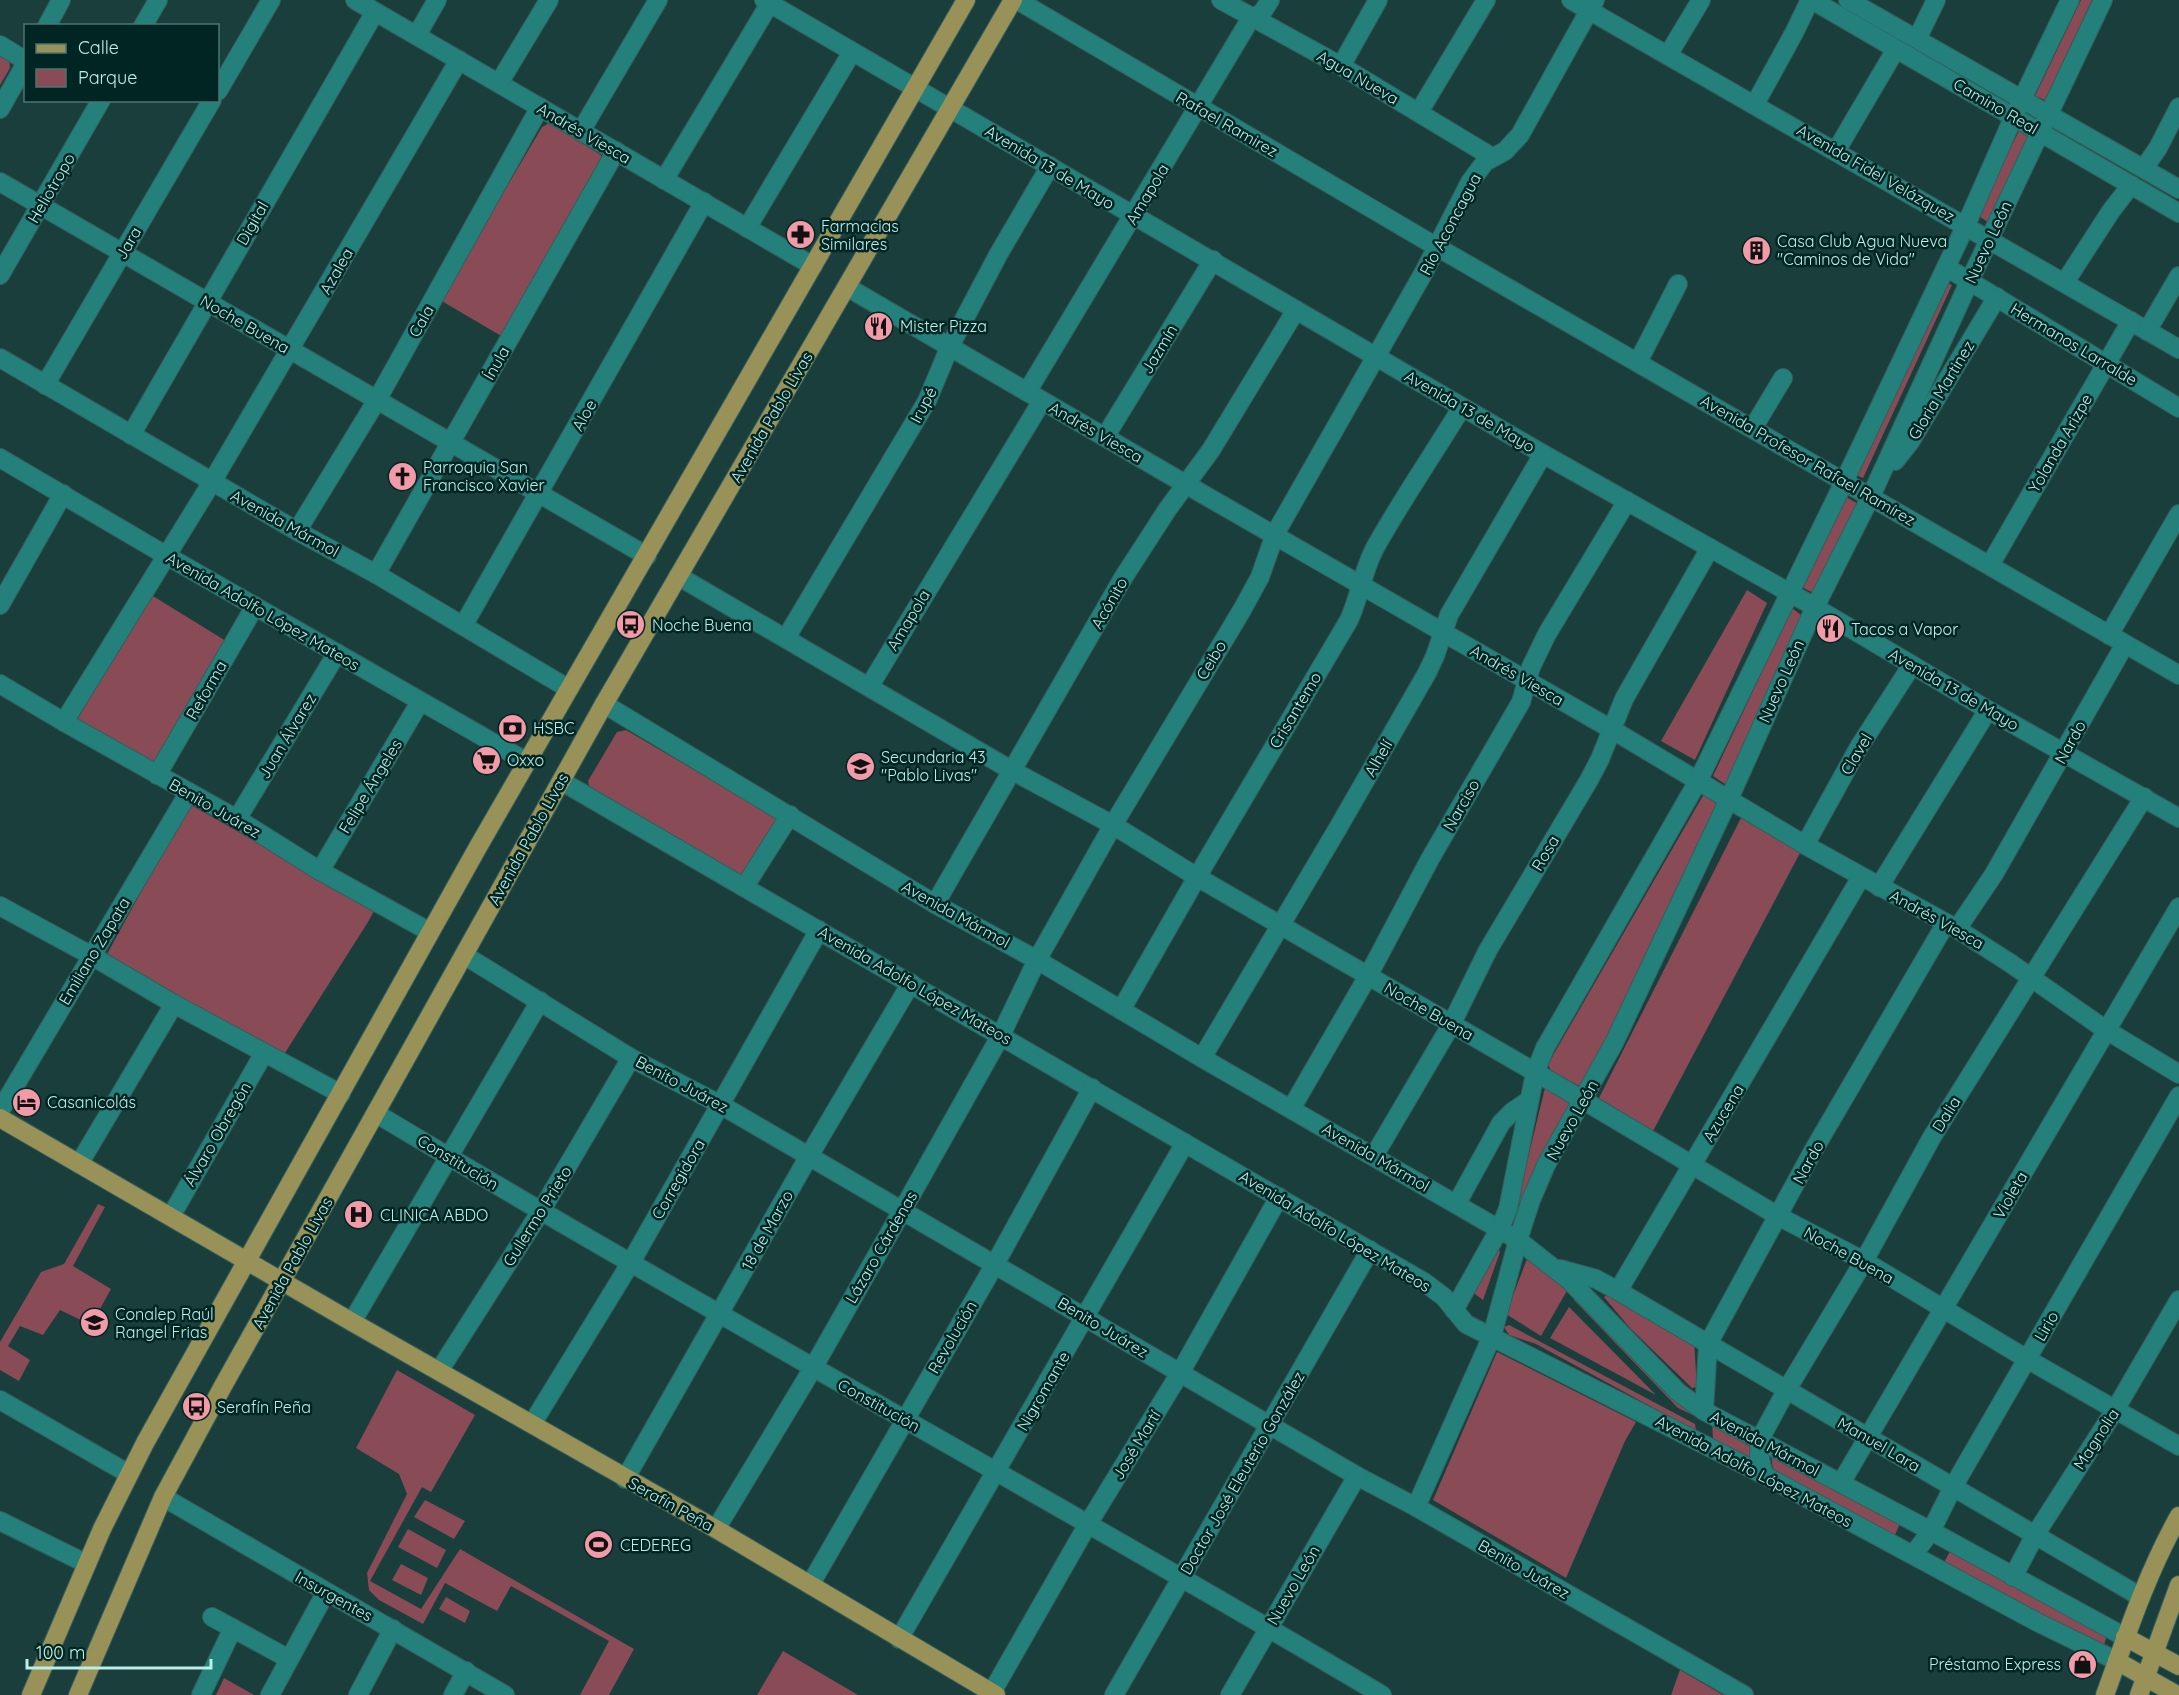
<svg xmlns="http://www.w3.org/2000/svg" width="2179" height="1695" font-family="Quicksand,sans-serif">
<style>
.green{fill:#894b56}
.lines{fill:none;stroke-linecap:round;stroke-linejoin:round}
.minor-casing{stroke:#355e5b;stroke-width:20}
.major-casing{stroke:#355e5b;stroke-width:20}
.minor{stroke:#23807a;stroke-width:18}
.major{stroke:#989259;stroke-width:18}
.labels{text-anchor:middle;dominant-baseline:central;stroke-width:5;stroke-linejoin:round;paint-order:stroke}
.street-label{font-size:16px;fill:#bcefea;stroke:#002523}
.poi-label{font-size:16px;fill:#bcefea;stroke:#002523;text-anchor:start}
</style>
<rect width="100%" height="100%" fill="#1a3e3c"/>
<g class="green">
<path d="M2081,0h11l-47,100 -10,-4z"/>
<path d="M0,53l9,5 1,10 -10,17z"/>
<path d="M549,123l52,32v9l-98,173 -63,-37 102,-173z"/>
<path d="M2019,131l9,6 -40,85 -8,-5 17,-43z"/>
<path d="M1943,281l9,4 -89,193 -11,-5z"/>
<path d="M1846,497l14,8 -43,90 -15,-8z"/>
<path d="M1747,590l20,13 -72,157 -34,-19z"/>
<path d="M148,593l78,48 -71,125 -80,-42z"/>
<path d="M1792,608l14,11 -75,169 -18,-12z"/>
<path d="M626,730l152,89 -35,59 -153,-88 -2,-9 29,-49z"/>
<path d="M1704,794l21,13 -138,283 -36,-19 -3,-7z"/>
<path d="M189,804l186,105 -7,13 -85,134 -177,-100z"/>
<path d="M1742,816l59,35 -148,280 -54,-33z"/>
<path d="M1545,1088l7,1 23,17 -53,109 -7,-4z"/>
<path d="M98,1204l7,3 -32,59 38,23 -20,36 -31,-15 -17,25 -23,-9 -12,20 22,14 -11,21 -19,-11v-28l41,-70 23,-8z"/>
<path d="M1497,1245l3,7 -17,48 -11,-8z"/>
<path d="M1534,1257l34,32 -27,47 -35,-22 21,-55z"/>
<path d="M1574,1293l122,119 -1,4 -17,-8 -104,-108z"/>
<path d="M1610,1293l84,48 3,46 -5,1 -62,-60 -26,-31z"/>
<path d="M1569,1307l87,88 -106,-57z"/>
<path d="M1509,1325l186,99 1,7 -160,-87 -27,-9 -5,-8z"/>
<path d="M1497,1352l139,70 -11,19 -59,137 -133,-78z"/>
<path d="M397,1370l78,45 -44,77 -9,-5 -52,94 51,28 39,-60 174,100 -25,46h-29l29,-54 -98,-55 -14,25 -52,-28 -22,41 -44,-24 -10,-10 -2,-17 40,-79 -8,-20 -43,-26z"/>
<path d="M1712,1421l45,24 2,20 -46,-26z"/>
<path d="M1771,1453l130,68 -7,16 -121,-66z"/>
<path d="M425,1500l40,21 -11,18 -40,-22z"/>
<path d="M408,1529l38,21 -9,18 -39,-21z"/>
<path d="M1952,1548l156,84 -4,13 -161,-81z"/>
<path d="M401,1564l27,14 -7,17 -29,-15z"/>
<path d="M446,1597l24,14 -5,12 -26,-14z"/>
<path d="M783,1651l75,44h-101z"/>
<path d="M1680,1670l43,25h-52z"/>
<path d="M224,1678l30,17h-38z"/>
</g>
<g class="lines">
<defs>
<g id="minor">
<path d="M355,0l458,266"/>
<path d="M764,0l779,454 263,148 182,108 191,108"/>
<path d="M1017,0l420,247 742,428"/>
<path d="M1221,0l120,66 151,91"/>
<path d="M1571,0l608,349"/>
<path d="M1812,0l367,213"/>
<path d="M1848,0l331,189"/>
<path d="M47,26l14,-26"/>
<path d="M143,26l15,-26"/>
<path d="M417,35l20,-35"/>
<path d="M1917,39l19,-39"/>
<path d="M0,45l26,16"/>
<path d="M1668,55l33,-55"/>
<path d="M1341,66l37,-66"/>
<path d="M499,83l50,-83"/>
<path d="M218,91l53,-91"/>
<path d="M1755,104l39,-71 16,-33"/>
<path d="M0,109l26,-46"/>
<path d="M1419,112l67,-112"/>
<path d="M581,131l77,-131"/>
<path d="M1836,151l60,-102"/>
<path d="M2144,168l14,-20 21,-41"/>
<path d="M664,180l106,-177"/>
<path d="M0,182l647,374"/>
<path d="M747,228l105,-176"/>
<path d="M1946,267l233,141"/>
<path d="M0,275l101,-175"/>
<path d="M2065,282l46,-71 20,-26"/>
<path d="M847,287l340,198 424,244 194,116 152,84 53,34 96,67 73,44"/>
<path d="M2147,331l32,-55"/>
<path d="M0,358l297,173 79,43 193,115"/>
<path d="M1638,362l40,-78"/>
<path d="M45,385l167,-285"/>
<path d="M1027,392l224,-374 11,-5 8,-13"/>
<path d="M1753,428l30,-50"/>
<path d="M131,435l244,-423"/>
<path d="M1105,437l108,-177"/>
<path d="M0,458l167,98 360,206"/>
<path d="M1895,461l15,-19 87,-145"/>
<path d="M297,531l80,-131 163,-293"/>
<path d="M1990,565l141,-244"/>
<path d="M376,574l240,-423"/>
<path d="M678,576l333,194 102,55 84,52 369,213 212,126 86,45 163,98 152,87"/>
<path d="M0,605l63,-111"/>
<path d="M463,626l241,-424"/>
<path d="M2109,635l70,-121"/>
<path d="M786,638l141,-237 23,-55 48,-91 52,-89"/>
<path d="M0,684l64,38 173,97 83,52 110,61"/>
<path d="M869,687l173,-286"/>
<path d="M604,704l331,200 102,56 165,98 316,182 52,41 108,111 26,19 227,120 194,106"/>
<path d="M64,722l148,-240 247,-422"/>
<path d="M157,775l98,-169"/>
<path d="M561,781l863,501 20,15 22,27 298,151 273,147 80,39"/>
<path d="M237,819l100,-166"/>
<path d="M1805,845l54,-98 53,-82"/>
<path d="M320,871l100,-169"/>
<path d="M745,886l45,-71"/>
<path d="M1879,887l109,-177"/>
<path d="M935,904l188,-326 44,-68 44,-60 85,-140"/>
<path d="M0,906l92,50 82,48 167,90"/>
<path d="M1957,929l37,-55 131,-230"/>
<path d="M464,955l167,103 90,47 550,321 86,50 59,31 328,188"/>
<path d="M1121,1010l76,-133 152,-257c11,-24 14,-51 27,-74 27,-48 58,-93 86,-139"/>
<path d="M1202,1058l136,-230 89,-155 8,-17 14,-41 94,-161"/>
<path d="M1291,1109l77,-133 62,-117 91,-157 10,-35 16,-33 80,-133"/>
<path d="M0,1111l189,-319"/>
<path d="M377,1114c332,199 672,383 1005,581"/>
<path d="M1374,1156l77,-131 37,-75 101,-170 11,-21 24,-60 86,-151"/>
<path d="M79,1164l95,-160"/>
<path d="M1457,1203l44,-80 11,-11 16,-11"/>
<path d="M171,1216l93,-163"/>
<path d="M1560,1269l36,10 22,12 523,306"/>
<path d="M1618,1291l243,-414"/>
<path d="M1454,1310l46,-82 8,-19 27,-136 10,-25 153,-267 146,-299 122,-257 48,-109 56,-116"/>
<path d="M352,1322l188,-321"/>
<path d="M439,1371l102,-160 90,-153"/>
<path d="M0,1400l129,74"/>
<path d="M1704,1411l4,-67 105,-193 133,-228"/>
<path d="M532,1424l98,-160 189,-334"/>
<path d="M1764,1475l-5,-20 1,-16 26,-48 78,-130 68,-124 212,-340"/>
<path d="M625,1479l184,-323 102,-173"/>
<path d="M1841,1483l338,-576"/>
<path d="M163,1497l342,198"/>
<path d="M1416,1507l76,-171 26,-96 13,-40 15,-35 68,-122 115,-244 86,-192 56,-111 99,-216 133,-280"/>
<path d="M0,1521l87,43"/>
<path d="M716,1529l97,-161 89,-157 99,-176 36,-75 76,-135 129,-215 18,-33 15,-43 149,-262 46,-90 15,-20 20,-11 15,-16 75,-135"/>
<path d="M1913,1555l18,-24 22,-44 226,-391"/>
<path d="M2013,1577l22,-42 80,-125 64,-110"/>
<path d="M810,1585l185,-321 97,-176"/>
<path d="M212,1617l77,42"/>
<path d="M899,1639l286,-496"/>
<path d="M992,1692l96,-168 92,-151 99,-176"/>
<path d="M201,1695l32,-67"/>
<path d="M270,1695l56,-103"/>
<path d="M358,1695l35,-66"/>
<path d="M453,1695l13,-24"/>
<path d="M1114,1695l256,-445"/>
<path d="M1230,1695l127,-219"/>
</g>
<g id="major">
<path d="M0,1118l352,204 364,207 280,166"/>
<path d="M2125,1637l54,29"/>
<path d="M2117,1661l60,34"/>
<path d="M31,1695l71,-166 43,-86 333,-596 488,-847"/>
<path d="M78,1695l85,-198 60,-111 381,-682 409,-704"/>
<path d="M2105,1695c22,-61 42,-122 74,-179"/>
<path d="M2139,1695l40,-110"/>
</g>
</defs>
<use href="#minor" class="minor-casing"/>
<use href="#major" class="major-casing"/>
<use href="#minor" class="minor"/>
<use href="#major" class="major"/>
</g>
<defs>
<symbol id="pharmacy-disc" viewBox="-11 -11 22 22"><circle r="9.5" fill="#f39aa9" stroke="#002523"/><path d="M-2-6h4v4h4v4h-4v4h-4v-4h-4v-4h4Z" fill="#111"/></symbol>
<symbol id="building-disc" viewBox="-11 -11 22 22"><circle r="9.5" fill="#f39aa9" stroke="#002523"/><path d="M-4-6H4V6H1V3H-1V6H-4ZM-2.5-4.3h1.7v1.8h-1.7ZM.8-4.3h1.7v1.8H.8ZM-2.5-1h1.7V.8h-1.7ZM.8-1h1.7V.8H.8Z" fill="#111"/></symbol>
<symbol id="restaurant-disc" viewBox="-11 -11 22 22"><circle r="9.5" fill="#f39aa9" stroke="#002523"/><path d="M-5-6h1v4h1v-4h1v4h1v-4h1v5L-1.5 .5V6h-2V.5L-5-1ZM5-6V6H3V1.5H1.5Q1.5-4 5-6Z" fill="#111"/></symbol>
<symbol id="church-disc" viewBox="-11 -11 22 22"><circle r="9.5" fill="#f39aa9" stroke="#002523"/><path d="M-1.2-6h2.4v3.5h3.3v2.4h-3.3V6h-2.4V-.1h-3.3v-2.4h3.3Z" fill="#111"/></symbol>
<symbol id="bus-disc" viewBox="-11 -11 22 22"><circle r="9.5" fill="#f39aa9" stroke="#002523"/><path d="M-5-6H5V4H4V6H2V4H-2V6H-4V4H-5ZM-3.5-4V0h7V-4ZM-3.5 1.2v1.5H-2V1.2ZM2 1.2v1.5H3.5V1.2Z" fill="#111"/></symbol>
<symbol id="bank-disc" viewBox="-11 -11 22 22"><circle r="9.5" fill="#f39aa9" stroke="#002523"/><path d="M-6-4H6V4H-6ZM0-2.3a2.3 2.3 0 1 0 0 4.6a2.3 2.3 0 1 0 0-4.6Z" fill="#111"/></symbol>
<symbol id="supermarket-disc" viewBox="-11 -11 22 22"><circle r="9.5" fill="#f39aa9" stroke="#002523"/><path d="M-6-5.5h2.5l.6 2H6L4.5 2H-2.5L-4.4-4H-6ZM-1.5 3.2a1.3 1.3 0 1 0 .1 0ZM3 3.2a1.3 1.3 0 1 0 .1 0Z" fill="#111"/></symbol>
<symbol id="school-disc" viewBox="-11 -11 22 22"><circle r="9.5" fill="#f39aa9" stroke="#002523"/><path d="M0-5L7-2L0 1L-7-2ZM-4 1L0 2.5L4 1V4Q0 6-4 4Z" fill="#111"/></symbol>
<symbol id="hotel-disc" viewBox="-11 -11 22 22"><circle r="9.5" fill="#f39aa9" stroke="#002523"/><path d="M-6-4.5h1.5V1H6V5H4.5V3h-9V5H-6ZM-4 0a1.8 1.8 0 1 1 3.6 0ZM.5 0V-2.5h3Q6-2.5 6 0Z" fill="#111"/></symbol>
<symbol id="hospital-disc" viewBox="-11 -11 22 22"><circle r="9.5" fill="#f39aa9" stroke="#002523"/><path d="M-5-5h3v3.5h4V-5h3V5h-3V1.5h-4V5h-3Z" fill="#111"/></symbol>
<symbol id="university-disc" viewBox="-11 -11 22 22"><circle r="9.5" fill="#f39aa9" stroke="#002523"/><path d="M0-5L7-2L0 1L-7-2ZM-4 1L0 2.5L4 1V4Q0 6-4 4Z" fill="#111"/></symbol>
<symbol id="stadium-disc" viewBox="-11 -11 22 22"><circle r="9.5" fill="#f39aa9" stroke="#002523"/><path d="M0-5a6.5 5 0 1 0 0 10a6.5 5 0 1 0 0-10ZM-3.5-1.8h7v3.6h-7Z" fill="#111"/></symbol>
<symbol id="shop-disc" viewBox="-11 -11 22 22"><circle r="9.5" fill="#f39aa9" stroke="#002523"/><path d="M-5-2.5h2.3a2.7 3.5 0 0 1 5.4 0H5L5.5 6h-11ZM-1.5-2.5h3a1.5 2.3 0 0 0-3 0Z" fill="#111"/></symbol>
</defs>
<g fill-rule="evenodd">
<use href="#pharmacy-disc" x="784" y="218" width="33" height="33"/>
<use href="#building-disc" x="1740" y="234" width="33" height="33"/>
<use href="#restaurant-disc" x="862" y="310" width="33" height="33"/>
<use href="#church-disc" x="386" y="460" width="33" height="33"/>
<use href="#bus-disc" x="614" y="608" width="33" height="33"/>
<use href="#restaurant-disc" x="1814" y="612" width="33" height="33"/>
<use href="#bank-disc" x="496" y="712" width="33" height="33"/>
<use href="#supermarket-disc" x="470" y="744" width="33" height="33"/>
<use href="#school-disc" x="844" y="750" width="33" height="33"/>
<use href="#hotel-disc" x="10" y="1086" width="33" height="33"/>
<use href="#hospital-disc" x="342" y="1198" width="33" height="33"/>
<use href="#university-disc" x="78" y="1306" width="33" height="33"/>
<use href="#bus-disc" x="180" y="1390" width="33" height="33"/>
<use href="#stadium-disc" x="582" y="1528" width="33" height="33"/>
<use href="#shop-disc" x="2066" y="1648" width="33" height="33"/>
</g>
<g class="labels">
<g class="street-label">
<text transform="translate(1358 77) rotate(30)">Agua Nueva</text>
<text transform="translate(1996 106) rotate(30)">Camino Real</text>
<text transform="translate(1227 124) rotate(30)">Rafael Ramirez</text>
<text transform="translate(584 133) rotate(30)">Andrés Viesca</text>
<text transform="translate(1050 167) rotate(31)">Avenida 13 de Mayo</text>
<text transform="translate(1876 173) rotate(30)">Avenida Fidel Velázquez</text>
<text transform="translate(51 188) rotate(-60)">Heliotropo</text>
<text transform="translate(1147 194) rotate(-59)">Amapola</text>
<text transform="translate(252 223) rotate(-60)">Digital</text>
<text transform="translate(1450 224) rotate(-62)">Río Aconcagua</text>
<text transform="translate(1988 242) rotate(-65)">Nuevo León</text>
<text transform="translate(128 243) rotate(-60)">Jara</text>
<text transform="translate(336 271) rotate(-60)">Azalea</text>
<text transform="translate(421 321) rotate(-61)">Cala</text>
<text transform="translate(245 324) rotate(30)">Noche Buena</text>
<text transform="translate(2074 344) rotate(31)">Hermanos Larralde</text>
<text transform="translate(1159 349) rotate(-59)">Jazmín</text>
<text transform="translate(496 363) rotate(-60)">Ínula</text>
<text transform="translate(1941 390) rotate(-59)">Gloria Martinez</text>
<text transform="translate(923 405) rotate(-62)">Irupé</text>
<text transform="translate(1470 411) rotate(30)">Avenida 13 de Mayo</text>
<text transform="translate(584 415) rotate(-61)">Aloe</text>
<text transform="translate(771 417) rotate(-60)">Avenida Pablo Livas</text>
<text transform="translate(1096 432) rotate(30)">Andrés Viesca</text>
<text transform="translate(2060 443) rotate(-60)">Yolanda Arizpe</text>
<text transform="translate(1808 460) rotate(30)">Avenida Profesor Rafael Ramírez</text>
<text transform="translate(285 523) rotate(29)">Avenida Mármol</text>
<text transform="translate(1109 603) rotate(-60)">Acónito</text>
<text transform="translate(263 611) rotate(30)">Avenida Adolfo López Mateos</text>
<text transform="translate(908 620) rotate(-59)">Amapola</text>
<text transform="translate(1211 660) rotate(-59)">Ceibo</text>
<text transform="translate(1517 675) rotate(30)">Andrés Viesca</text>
<text transform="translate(1781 681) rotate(-66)">Nuevo León</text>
<text transform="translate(1954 689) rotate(30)">Avenida 13 de Mayo</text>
<text transform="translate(206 690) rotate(-60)">Reforma</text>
<text transform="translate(1295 710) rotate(-59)">Crisantemo</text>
<text transform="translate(287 736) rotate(-59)">Juan Álvarez</text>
<text transform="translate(2070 742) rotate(-61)">Nardo</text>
<text transform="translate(1856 754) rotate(-59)">Clavel</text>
<text transform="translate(1378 758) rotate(-60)">Alhelí</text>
<text transform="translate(370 786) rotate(-59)">Felipe Ángeles</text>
<text transform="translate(1461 805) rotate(-60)">Narciso</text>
<text transform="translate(215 808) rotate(30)">Benito Juárez</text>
<text transform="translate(528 839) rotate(-61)">Avenida Pablo Livas</text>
<text transform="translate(1545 853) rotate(-59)">Rosa</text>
<text transform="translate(956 914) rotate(29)">Avenida Mármol</text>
<text transform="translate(1937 919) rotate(29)">Andrés Viesca</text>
<text transform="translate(94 951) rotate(-59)">Emiliano Zapata</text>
<text transform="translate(915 985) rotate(30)">Avenida Adolfo López Mateos</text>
<text transform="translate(1429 1011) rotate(30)">Noche Buena</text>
<text transform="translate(682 1084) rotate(28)">Benito Juárez</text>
<text transform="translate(1723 1113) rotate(-59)">Azucena</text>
<text transform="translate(1946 1114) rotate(-58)">Dalia</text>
<text transform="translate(1572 1120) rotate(-61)">Nuevo León</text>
<text transform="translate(217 1134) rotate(-60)">Álvaro Obregón</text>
<text transform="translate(1376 1157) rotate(30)">Avenida Mármol</text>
<text transform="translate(458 1162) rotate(31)">Constitución</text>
<text transform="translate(1808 1162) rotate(-61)">Nardo</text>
<text transform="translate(678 1179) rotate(-60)">Corregidora</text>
<text transform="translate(2010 1195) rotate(-60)">Violeta</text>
<text transform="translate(537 1216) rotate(-58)">Gullermo Prieto</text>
<text transform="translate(767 1230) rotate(-61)">18 de Marzo</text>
<text transform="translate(1335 1231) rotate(31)">Avenida Adolfo López Mateos</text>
<text transform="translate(881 1247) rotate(-60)">Lázaro Cárdenas</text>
<text transform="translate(1849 1255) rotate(29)">Noche Buena</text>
<text transform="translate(292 1263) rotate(-61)">Avenida Pablo Livas</text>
<text transform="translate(2046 1326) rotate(-60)">Lirio</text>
<text transform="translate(1103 1327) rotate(31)">Benito Juárez</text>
<text transform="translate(952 1337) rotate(-60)">Revolución</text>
<text transform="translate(1043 1391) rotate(-60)">Nigromante</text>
<text transform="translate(879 1405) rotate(29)">Constitución</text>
<text transform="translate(2096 1439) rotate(-57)">Magnolia</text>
<text transform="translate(1765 1443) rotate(28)">Avenida Mármol</text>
<text transform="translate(1879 1444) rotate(30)">Manuel Lara</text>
<text transform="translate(1136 1445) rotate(-59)">José Martí</text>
<text transform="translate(1754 1471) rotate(28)">Avenida Adolfo López Mateos</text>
<text transform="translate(1242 1473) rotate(-60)">Doctor José Eleuterio González</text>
<text transform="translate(671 1504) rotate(29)">Serafín Peña</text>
<text transform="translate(1524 1569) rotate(30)">Benito Juárez</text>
<text transform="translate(1293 1585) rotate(-60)">Nuevo León</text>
<text transform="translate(334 1596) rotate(29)">Insurgentes</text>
</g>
<g class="poi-label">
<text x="821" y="226">Farmacias<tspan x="821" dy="18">Similares</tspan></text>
<text x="1777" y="241">Casa Club Agua Nueva<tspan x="1777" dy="18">"Caminos de Vida"</tspan></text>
<text x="900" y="326">Mister Pizza</text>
<text x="423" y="467">Parroquia San<tspan x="423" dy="18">Francisco Xavier</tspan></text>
<text x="652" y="625">Noche Buena</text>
<text x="1851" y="629">Tacos a Vapor</text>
<text x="533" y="728">HSBC</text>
<text x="881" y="757">Secundaria 43<tspan x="881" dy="18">"Pablo Livas"</tspan></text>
<text x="507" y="760">Oxxo</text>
<text x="47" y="1102">Casanicolás</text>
<text x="380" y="1215">CLINICA ABDO</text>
<text x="115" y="1314">Conalep Raúl<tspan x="115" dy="18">Rangel Frias</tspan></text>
<text x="217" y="1407">Serafín Peña</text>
<text x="620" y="1545">CEDEREG</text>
<text x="2061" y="1664" text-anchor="end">Préstamo Express</text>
</g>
</g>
<rect x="24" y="24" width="195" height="78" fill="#002523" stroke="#4b7673" stroke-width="1.5"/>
<rect x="36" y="44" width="30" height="9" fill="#989259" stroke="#4b7673" stroke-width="1.5"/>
<text x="78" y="54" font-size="18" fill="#bcefea">Calle</text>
<rect x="36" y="69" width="30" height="18" fill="#894b56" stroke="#4b7673" stroke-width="1.5"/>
<text x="78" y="84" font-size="18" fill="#bcefea">Parque</text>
<path d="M27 1659v9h184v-9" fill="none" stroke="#bcefea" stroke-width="3"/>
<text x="36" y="1659" font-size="18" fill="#bcefea" stroke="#002523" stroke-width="4.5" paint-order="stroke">100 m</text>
</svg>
